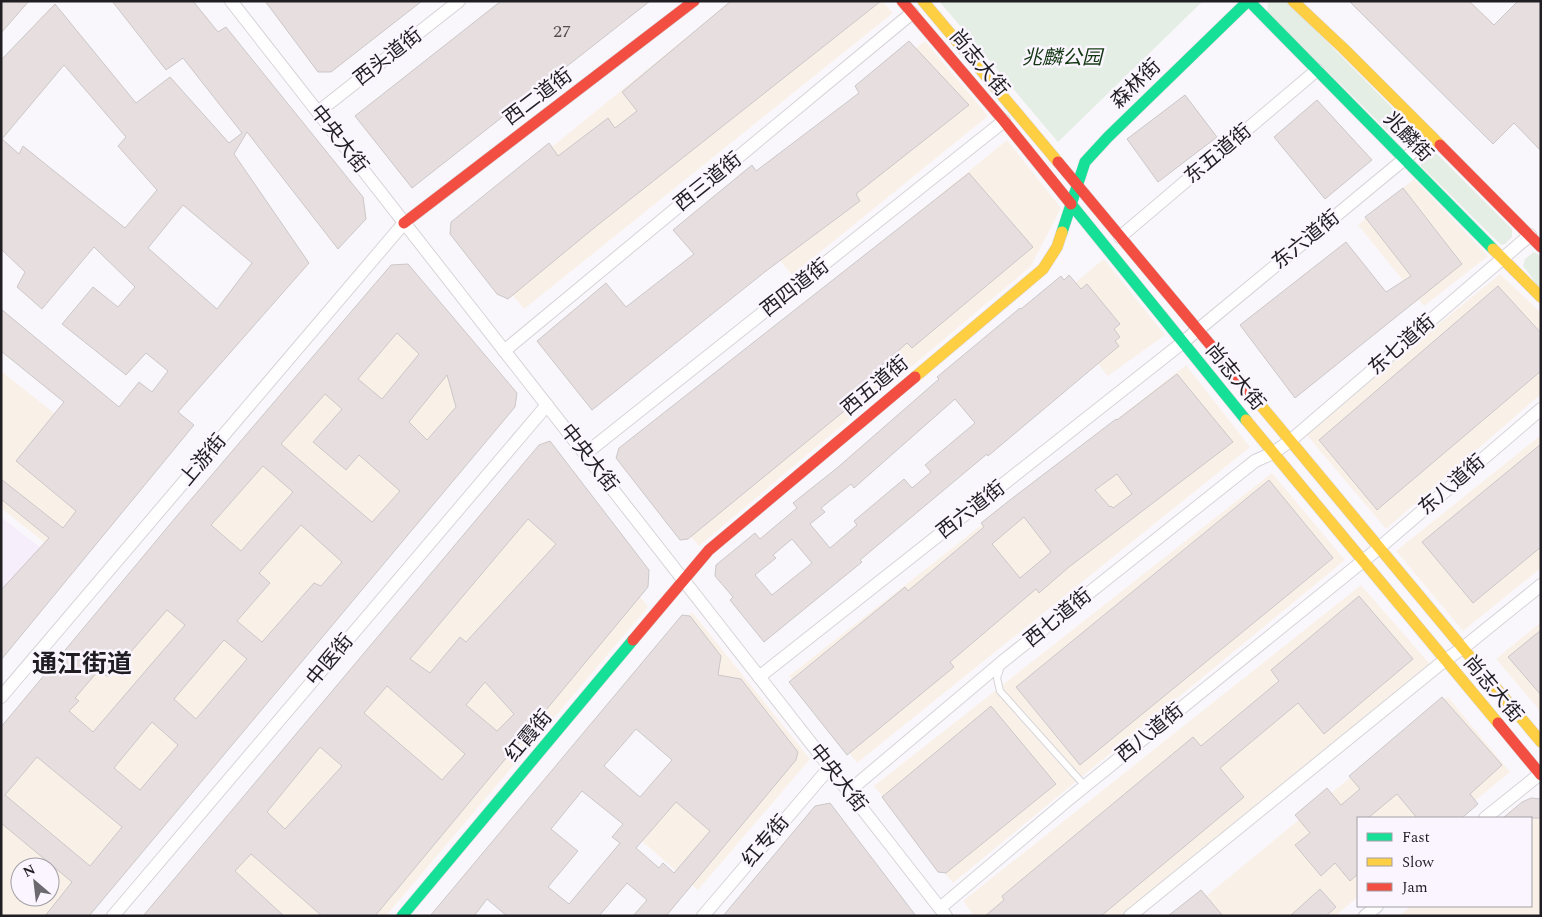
<svg xmlns="http://www.w3.org/2000/svg" width="1542" height="917" font-family="Spectral,'Noto Sans SC',serif">
<style>
.commercial{fill:#f9f1e8;fill-rule:evenodd}
.built{fill:#f6eefb}
.green{fill:#e4eee4}
.building{fill:#e6dedf;stroke:#ccc7c8;fill-rule:evenodd}
.lines{fill:none;stroke-linecap:round;stroke-linejoin:round}
.lane-casing{stroke:#d6d4d8;stroke-width:8}
.street-casing{stroke:#d6d4d8;stroke-width:14}
.fast-casing{stroke:#d6d4d8;stroke-width:12}
.slow-casing{stroke:#d6d4d8;stroke-width:12}
.jam-casing{stroke:#d6d4d8;stroke-width:12}
.lane{stroke:#fefeff;stroke-width:6}
.street{stroke:#fefeff;stroke-width:12}
.fast{stroke:#16e098;stroke-width:11}
.slow{stroke:#ffcf43;stroke-width:11}
.jam{stroke:#f24e42;stroke-width:11}
.labels{text-anchor:middle;dominant-baseline:central;stroke-width:5;stroke-linejoin:round;paint-order:stroke}
.number-label{font-size:18px;fill:#534f53}
.street-label{font-size:20px;fill:#211e23;stroke:#faf5fe}
.park-label{font-size:20px;font-style:italic;fill:#133712;stroke:#faf5fe}
.district-label{font-size:25px;font-weight:bold;fill:#211e23;stroke:#faf5fe}
</style>
<rect width="100%" height="100%" fill="#faf7fc"/>
<g class="commercial">
<path d="M731,1h151l11,12 -369,296 -69,-83z"/>
<path d="M925,41l63,75 -196,159 -64,-76z"/>
<path d="M1007,140l54,68 -30,58 -332,280 -77,-92z"/>
<path d="M1414,179l74,77 -64,50 -66,-81z"/>
<path d="M1104,259l61,76 -57,41 -59,-72z"/>
<path d="M1500,274l41,39v81l-155,135 -81,-96z"/>
<path d="M392,281l99,127 -403,508h-87v-189zM20,867h30v30h-30z"/>
<path d="M1186,365l64,82 -393,316 -68,-87z"/>
<path d="M1,371l141,112 -67,84 -74,-59z"/>
<path d="M1541,435v133l-78,63 -67,-80z"/>
<path d="M540,465l108,142 -262,309h-240z"/>
<path d="M1272,473l73,87 -392,323 -79,-97z"/>
<path d="M1361,585l69,79 -310,252h-146l-11,-15z"/>
<path d="M692,612l118,147 -112,131 -71,-62 81,-96 -70,-62z"/>
<path d="M1541,622v90l-45,-53z"/>
<path d="M1448,697l62,75 -56,46h-96v79l-23,19h-153z"/>
<path d="M1536,802l5,6v108h-142l12,-10h120v-88h-14z"/>
</g>
<path class="built" d="M1,517l68,53 -68,75z"/>
<g class="green">
<path d="M939,1h264l-145,141z"/>
<path d="M1268,1h19l128,130 -6,5 -9,4 -6,-3 -127,-125z"/>
<path d="M1435,152l77,77v8l-7,7 -4,1 -80,-79 -1,-5 4,-6z"/>
<path d="M1534,252l7,4v34l-18,-24 2,-7z"/>
</g>
<g class="building">
<path d="M1,1h28l-28,32z"/>
<path d="M112,1h81l25,31 8,-5 137,170 3,22 -28,30 -91,-117 -13,22 75,109 -131,149 16,13 -193,235v-70l48,-52 -48,-39v-20l62,49 13,-17 -60,-50 48,-59 -63,-51v-42l118,98 20,-25 13,10 16,-21 -22,-18 -20,22 -64,-51 31,-37 25,20 17,-20 -41,-40 -52,62 -25,-22 8,-15 -24,-23v-189l54,-56 81,99 34,-26 59,66 13,-10 -59,-75 -17,12zM64,65l62,72 -8,9 39,44 -32,38 -102,-82 -4,8 -17,-15zM183,205l69,58 -35,46 -69,-61z"/>
<path d="M265,1h157l-91,71h-13z"/>
<path d="M501,1h149l-238,187 -57,-72z"/>
<path d="M731,1h150l-287,227 -86,71 -11,-5 -47,-60 1,-12 98,-79 9,13 50,-38 7,10 22,-17 -15,-19z"/>
<path d="M1349,1h120l25,24 24,-24h23v150l-27,-28 -21,21z"/>
<path d="M909,41l60,64 -113,89 4,7 -94,70 -174,139 -55,-69 69,-58 20,24 68,-53 -21,-24 79,-65 4,6 103,-78 -4,-7z"/>
<path d="M1185,95l32,42 -59,45 -31,-43z"/>
<path d="M1317,100l55,60 -47,39 -51,-62z"/>
<path d="M969,173l64,74 -121,101 -5,-5 -49,43 7,8 -177,145 -8,1 -64,-82 3,-10z"/>
<path d="M1403,188l59,76 -167,134 -55,-73 106,-83 40,50 25,-16 -46,-59z"/>
<path d="M408,264l109,129 -2,14 -426,509h-44l27,-34 -71,-59v-96l175,-210 215,-252zM397,333l22,21 -37,45 -24,-20zM447,375l9,32 -29,33 -18,-18zM325,394l17,15 -29,33 33,28 13,-15 41,36 -28,31 -91,-78zM263,466l30,26 -52,59 -30,-26zM301,525l41,37 -21,24 -7,-3 -52,59 -25,-21 33,-38 -11,-10zM167,610l18,15 -92,107 -24,-21 10,-10 -4,-3 23,-27 11,6zM224,640l23,19 -51,60 -22,-20zM152,722l26,23 -38,45 -26,-22zM37,757l85,70 -32,39 -85,-71z"/>
<path d="M1069,275l12,14 6,-5 33,40 -6,5 6,8 -5,4 4,5 -131,110 -1,-2 -127,106 2,2 -98,80 -34,-42 3,-3 -18,-21 1,-11 39,-32 5,6 37,-31 -4,-5 44,-35 102,-89 -2,-2 83,-69 1,1 40,-33 3,4zM955,399l20,24 -50,42 6,7 -19,16 -8,-9 -50,42 3,4 -27,23 -20,-24 15,-12 -4,-4 30,-24 3,4zM792,539l20,24 -40,32 -17,-20 21,-17 -3,-3z"/>
<path d="M1498,286l43,47v38l-164,139 -58,-70z"/>
<path d="M1177,374l56,68 -164,125 -30,26 -3,-4 -86,73 4,5 -107,88 -58,-73 116,-95 3,4 76,-64 -3,-4 29,-23 106,-81 1,1zM1117,474l15,20 -19,14 -2,-2 -1,1 -15,-17zM1024,517l27,35 -31,26 -28,-34z"/>
<path d="M550,441l99,129 -1,17 -273,329h-53l-71,-62 -16,17 49,45h-141l396,-471zM528,519l28,25 -90,98 -6,-5 -30,36 -20,-14zM485,682l29,32 -17,17 -31,-26zM387,686l78,68 -23,26 -78,-67zM320,747l22,19 -57,63 -18,-17z"/>
<path d="M1541,444v103l-68,56 -51,-61z"/>
<path d="M1269,480l64,78 -253,207 -64,-78z"/>
<path d="M1359,596l54,63 -89,75 -26,-31 -78,65 24,29 -143,119h-116l19,-16 -2,-4 191,-159 8,9 78,-65 -8,-11z"/>
<path d="M682,615l8,1 31,40 -3,19 23,4 57,73 -2,8 -130,156h-33l14,-16 -20,-17 -28,33h-92l-20,-17 -13,17h-44zM636,729l36,31 -32,37 -36,-31zM582,791l41,33 -11,13 8,6 -51,61 -21,-17 30,-36 -27,-22zM676,802l34,29 -36,42 -11,-10 -4,5 -23,-20z"/>
<path d="M1541,630v65l-33,-38z"/>
<path d="M1442,697l60,68 -32,29 8,10 -16,14h-45l-20,-24 -29,24h-10v56l-8,7 -15,-18 -14,13 -26,-31 15,-12 -15,-18 32,-27 14,17 19,-16 -11,-13z"/>
<path d="M991,706l65,78 -110,89 -8,-1 -56,-75z"/>
<path d="M1531,798l10,1v19h-38l19,-16z"/>
<path d="M830,803l86,113h-193l92,-110z"/>
<path d="M1320,889l16,18 -10,9h-36z"/>
<path d="M1201,890l22,26h-55z"/>
</g>
<g class="lines">
<defs>
<path id="lane" d="M1001,666l-4,12 3,13 85,95"/>
<g id="street">
<path d="M231,1l715,915"/>
<path d="M318,112l141,-111"/>
<path d="M1120,237l197,-167"/>
<path d="M504,351l408,-338"/>
<path d="M585,454l419,-333"/>
<path d="M759,677l423,-334 249,-206"/>
<path d="M1,697l403,-474"/>
<path d="M849,791l153,-129 253,-201 18,-8 17,-12 240,-206"/>
<path d="M1485,818l55,-44"/>
<path d="M940,908l129,-109 310,-251 162,-139"/>
<path d="M113,916l434,-511"/>
<path d="M703,916l127,-149"/>
<path d="M1130,916l315,-256 18,-12 78,-63"/>
<path d="M1365,916l12,-10"/>
</g>
<g id="fast">
<path d="M1249,1l244,248"/>
<path d="M1071,204l175,216"/>
<path d="M1062,232l23,-70 23,-25 140,-136"/>
<path d="M402,916l231,-276"/>
</g>
<g id="slow">
<path d="M923,1l135,161"/>
<path d="M1293,1l50,47 97,97"/>
<path d="M1493,249l48,48"/>
<path d="M915,377l128,-108 14,-22 5,-15"/>
<path d="M1248,390l293,352"/>
<path d="M1246,420l252,303"/>
</g>
<g id="jam">
<path d="M902,1l102,120 67,83"/>
<path d="M1440,145l101,102"/>
<path d="M1058,162l190,228"/>
<path d="M404,223l290,-222"/>
<path d="M633,640l76,-90 206,-173"/>
<path d="M1498,723l43,52"/>
</g>
</defs>
<use href="#lane" class="lane-casing"/>
<use href="#street" class="street-casing"/>
<use href="#fast" class="fast-casing"/>
<use href="#slow" class="slow-casing"/>
<use href="#jam" class="jam-casing"/>
<use href="#lane" class="lane"/>
<use href="#street" class="street"/>
<use href="#fast" class="fast"/>
<use href="#slow" class="slow"/>
<use href="#jam" class="jam"/>
</g>
<g class="labels">
<g class="number-label">
<text x="562" y="31">27</text>
</g>
<g class="street-label">
<text transform="translate(388 57) rotate(-38)">西头道街</text>
<text transform="translate(979 63) rotate(50)">尚志大街</text>
<text transform="translate(1136 84) rotate(-44)">森林街</text>
<text transform="translate(538 97) rotate(-37)">西二道街</text>
<text transform="translate(1408 137) rotate(46)">兆麟街</text>
<text transform="translate(339 139) rotate(52)">中央大街</text>
<text transform="translate(1218 154) rotate(-40)">东五道街</text>
<text transform="translate(708 182) rotate(-39)">西三道街</text>
<text transform="translate(1306 240) rotate(-39)">东六道街</text>
<text transform="translate(795 288) rotate(-38)">西四道街</text>
<text transform="translate(1402 345) rotate(-41)">东七道街</text>
<text transform="translate(1235 377) rotate(50)">尚志大街</text>
<text transform="translate(875 386) rotate(-40)">西五道街</text>
<text transform="translate(589 458) rotate(52)">中央大街</text>
<text transform="translate(203 460) rotate(-50)">上游街</text>
<text transform="translate(1452 485) rotate(-41)">东八道街</text>
<text transform="translate(971 510) rotate(-38)">西六道街</text>
<text transform="translate(1058 618) rotate(-39)">西七道街</text>
<text transform="translate(330 660) rotate(-50)">中医街</text>
<text transform="translate(1493 689) rotate(50)">尚志大街</text>
<text transform="translate(1150 733) rotate(-39)">西八道街</text>
<text transform="translate(529 736) rotate(-50)">红霞街</text>
<text transform="translate(838 778) rotate(52)">中央大街</text>
<text transform="translate(766 841) rotate(-50)">红专街</text>
</g>
<g class="park-label">
<text x="1062" y="58">兆麟公园</text>
</g>
<g class="district-label">
<text x="82" y="665">通江街道</text>
</g>
</g>
<rect width="1542" height="917" fill="none" stroke="#211e23" stroke-width="5"/>
<rect x="1357" y="817" width="175" height="90" fill="#faf5fe" stroke="#a39fa6"/>
<rect x="1367" y="833" width="25" height="8" fill="#16e098" stroke="#a39fa6"/>
<text x="1402" y="842" font-size="15" fill="#211e23">Fast</text>
<rect x="1367" y="858" width="25" height="8" fill="#ffcf43" stroke="#a39fa6"/>
<text x="1402" y="867" font-size="15" fill="#211e23">Slow</text>
<rect x="1367" y="883" width="25" height="8" fill="#f24e42" stroke="#a39fa6"/>
<text x="1402" y="892" font-size="15" fill="#211e23">Jam</text>
<g transform="translate(35 882) rotate(332)"><circle r="24" fill="#faf5fe" stroke="#a39fa6"/>
<path d="M0-4L9 19L0 12L-9 19Z" fill="#6d6a6f"/>
<text y="-8" font-size="14" font-weight="bold" text-anchor="middle" fill="#211e23">N</text>
</g>
</svg>
